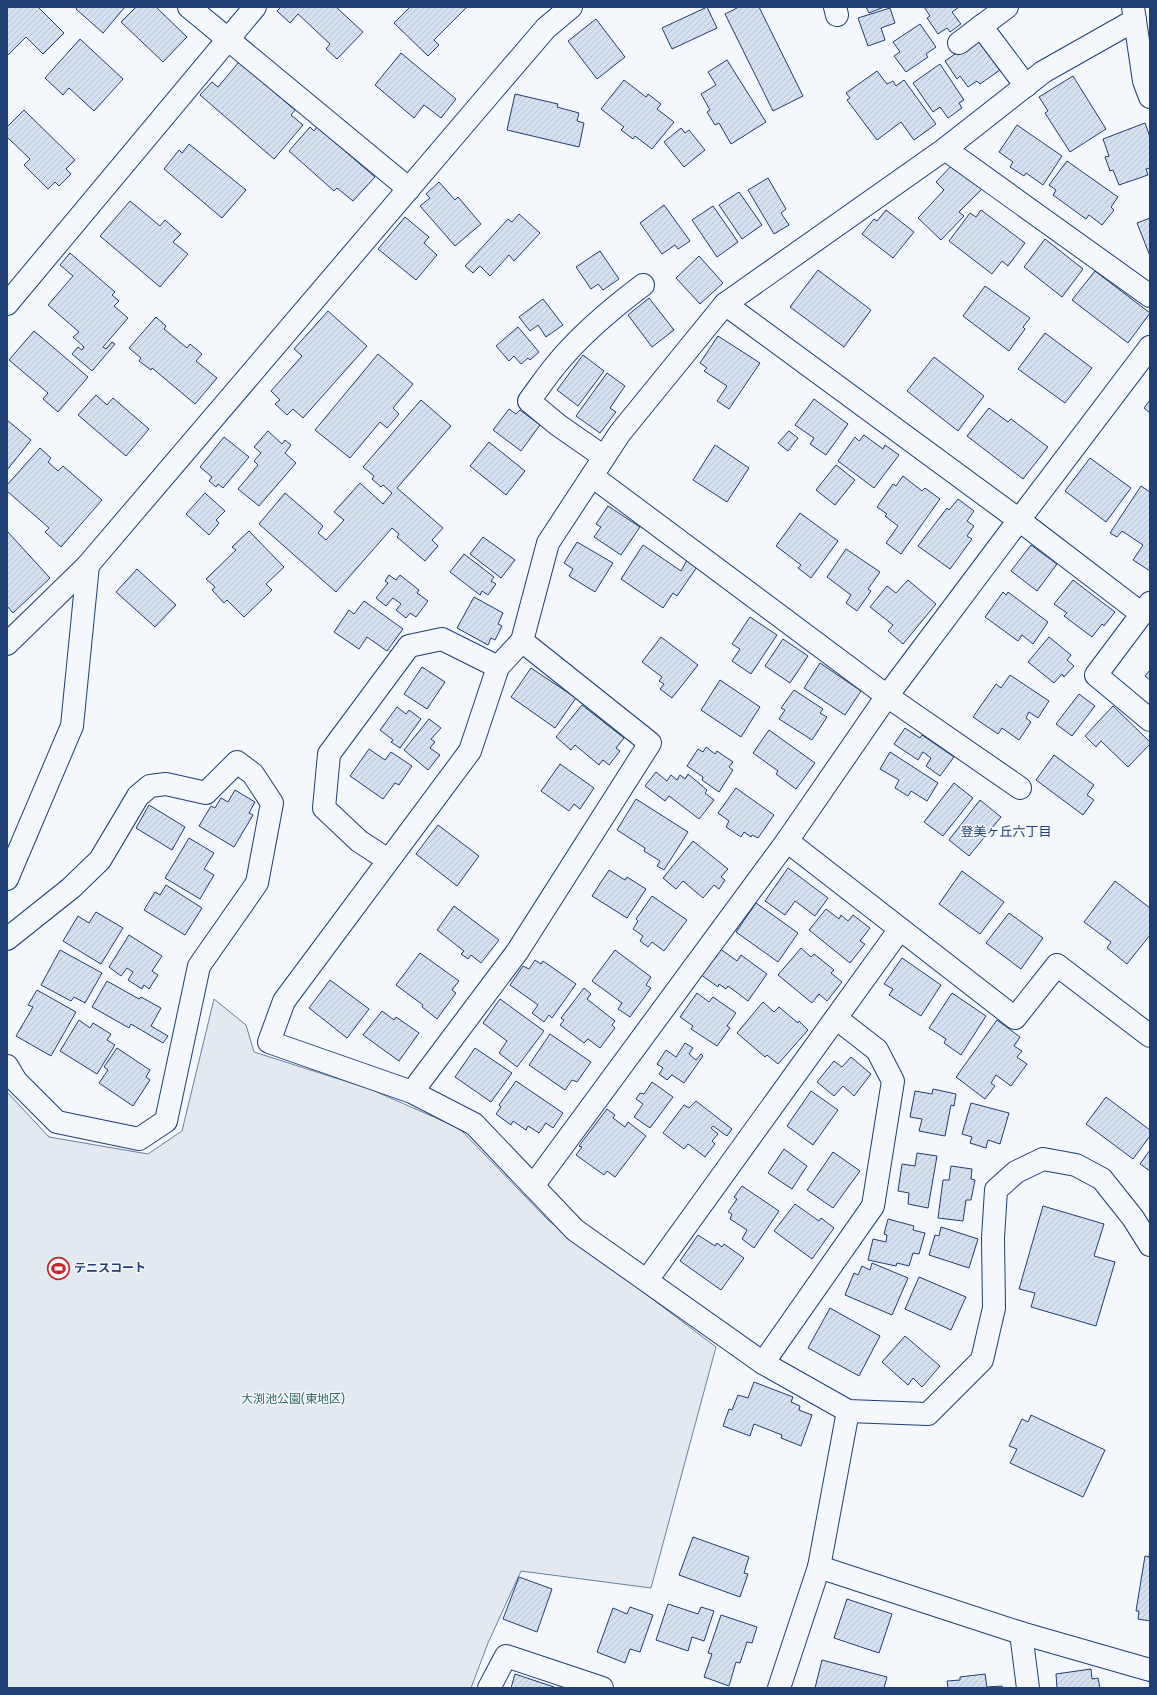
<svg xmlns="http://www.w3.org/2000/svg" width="1157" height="1695" font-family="'Fira Sans','Noto Sans JP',sans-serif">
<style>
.park{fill:#e3e9f0;stroke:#687fa3}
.building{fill:url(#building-hatch);stroke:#1d3f73}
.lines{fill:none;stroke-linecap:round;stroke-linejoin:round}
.minor-casing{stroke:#1d3f73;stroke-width:24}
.minor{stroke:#f4f7fb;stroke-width:22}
.labels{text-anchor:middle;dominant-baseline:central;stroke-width:3;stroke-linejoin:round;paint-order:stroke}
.poi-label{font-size:12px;font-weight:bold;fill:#1d3f73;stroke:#f4f7fb;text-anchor:start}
.park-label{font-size:12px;fill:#2c6c60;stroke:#f4f7fb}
.neighbourhood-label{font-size:13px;fill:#1d3f73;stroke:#f4f7fb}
</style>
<defs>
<pattern id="building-hatch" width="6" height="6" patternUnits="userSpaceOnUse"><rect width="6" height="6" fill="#d5e0f0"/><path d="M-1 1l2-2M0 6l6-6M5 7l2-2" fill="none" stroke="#b6c1d1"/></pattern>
</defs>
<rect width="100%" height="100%" fill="#f4f7fb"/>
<path class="park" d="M214,999l32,26 8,27 116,37 89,39 90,93 167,126 -65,241 -130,-17 -33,72 -17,45h-464v-596l42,45 99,17 34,-23z"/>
<g class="building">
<path d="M7,7h31l26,26 -21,21 -17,-17 -19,19z"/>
<path d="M77,7h48l-22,26 -27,-24z"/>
<path d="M136,7h20l31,30 -24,25 -42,-40z"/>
<path d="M281,7h55l27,25 -26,27 -11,-10 4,-5 -32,-30 -8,9 -13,-12z"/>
<path d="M410,7h57l-33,33 5,5 -11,11 -34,-33z"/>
<path d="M707,7l10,21 -45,21 -10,-21z"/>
<path d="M739,7h20l44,89 -30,15 -48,-97z"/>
<path d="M866,7h18l-15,6z"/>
<path d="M924,7h35l-7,5 9,12 -11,8 -3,-4 -9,6 -11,-16 3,-2z"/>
<path d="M890,8l5,15 -14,5 4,12 -17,6 -10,-28z"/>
<path d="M596,19l29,38 -28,22 -29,-38z"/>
<path d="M920,24l16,23 -10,7 2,3 -22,15 -12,-16 6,-4 -7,-10z"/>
<path d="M80,39l43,40 -29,32 -25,-23 -6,7 -18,-17z"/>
<path d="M980,41l20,29 -20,14 -3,-3 -9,6 -8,-11 -3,3 -12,-18 22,-15 2,3z"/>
<path d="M401,53l55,46 -15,19 -17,-13 -10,13 -39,-33z"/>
<path d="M727,60l39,62 -35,22 -12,-21 -4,2 -8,-13 3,-2 -9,-16 15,-9 -8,-13z"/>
<path d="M239,62l56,48 -4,5 12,10 -29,34 -74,-64 12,-13 6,5z"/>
<path d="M940,64l24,36 -5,3 3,5 -14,10 -8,-11 -7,5 -20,-29z"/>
<path d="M877,71l10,13 6,-3 3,5 8,-6 32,44 -22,16 -13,-18 -24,18 -30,-40 3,-2 -4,-5z"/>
<path d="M1073,76l33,53 -36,23 -25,-39 3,-2 -9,-14z"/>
<path d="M624,80l22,17 2,-3 13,10 -4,5 17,13 -22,27 -17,-13 -2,3 -12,-9 3,-3 -23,-18z"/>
<path d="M515,94l43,10 -1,3 22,6 -2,8 7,2 -5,24 -72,-17z"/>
<path d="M24,110l51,50 -9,9 5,5 -12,12 -4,-4 -7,7 -24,-24 6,-6 -23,-22v-10z"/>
<path d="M1145,123l5,14v31l-4,1 2,6 -29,10 -6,-15 -3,1 -5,-14 4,-1 -6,-17z"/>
<path d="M1017,125l45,31 -19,29 -17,-12 -2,3 -14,-9 3,-5 -14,-10z"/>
<path d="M310,127l4,4 3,-4 58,50 -22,24 -16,-13 -3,3 -45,-40z"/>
<path d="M681,128l4,5 4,-3 16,20 -21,17 -20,-25z"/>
<path d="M189,144l57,46 -24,28 -58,-49 15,-19 3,3z"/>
<path d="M1067,161l51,36 -7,10 3,3 -12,15 -13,-10 -3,4 -33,-24 3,-5 -7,-5z"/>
<path d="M954,163l28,26 -23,23 5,4 -23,24 -23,-22 26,-28 -8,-8z"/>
<path d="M768,178l18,31 -5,4 8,12 -15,9 -26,-44z"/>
<path d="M439,182l16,18 3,-3 23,27 -26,22 -35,-40 10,-8 -4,-4z"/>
<path d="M739,192l23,33 -20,14 -23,-34z"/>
<path d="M130,201l30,25 5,-6 16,14 -8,8 15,12 -28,33 -60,-51z"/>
<path d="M664,205l26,36 -12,8 -3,-4 -13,9 -22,-31z"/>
<path d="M713,206l25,36 -21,15 -25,-37z"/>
<path d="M886,210l28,22 -21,26 -31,-24 12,-15 3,2z"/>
<path d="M981,210l44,33 -17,23 -6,-5 -10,13 -43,-33 21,-28 6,4z"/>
<path d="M519,214l21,19 -26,28 -5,-6 -19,21 -10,-10 -7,7 -8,-7 43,-47 4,3z"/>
<path d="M405,217l24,20 -5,6 13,12 -21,25 -38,-31z"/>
<path d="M1150,218v38l-13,-33z"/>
<path d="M1045,239l38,30 -21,28 -38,-30z"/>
<path d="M600,251l19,28 -16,11 -5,-6 -7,5 -15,-22z"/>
<path d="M70,253l45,39 -3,3 7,6 -5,5 14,12 -25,29 3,2 6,-7 3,2 -23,27 -20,-17 6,-7 4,3 2,-3 -11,-10 6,-5 -31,-27 25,-29 -13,-11z"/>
<path d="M699,256l24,27 -23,21 -24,-26z"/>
<path d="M818,270l53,40 -27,37 -54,-40z"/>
<path d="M1095,271l55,42 -22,30 -56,-43z"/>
<path d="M985,286l45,32 -7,9 2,2 -16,22 -46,-35z"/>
<path d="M649,298l25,32 -22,17 -24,-32z"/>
<path d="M543,299l20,26 -17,12 -8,-12 -8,6 -11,-14z"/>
<path d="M328,311l39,35 -64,72 -10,-9 -6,6 -12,-11 5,-4 -9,-9 31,-35 -8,-7z"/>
<path d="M156,317l10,9 -2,3 23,19 3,-4 12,10 -6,7 21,17 -22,26 -43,-36 -1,2 -12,-9 2,-3 -12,-10z"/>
<path d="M518,327l21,25 -9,8 -2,-2 -7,6 -7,-8 -5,5 -13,-15z"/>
<path d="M34,331l54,46 -30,35 -15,-13 5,-6 -39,-33z"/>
<path d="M1045,333l47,35 -27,35 -47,-34z"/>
<path d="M718,336l42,27 -31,46 -12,-8 10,-15 -23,-15 3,-3 -7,-5z"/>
<path d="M378,354l35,30 -20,24 6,6 -12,14 -7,-6 -30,36 -35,-28z"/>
<path d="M583,355l21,16 -26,35 -21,-16z"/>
<path d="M934,357l50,39 -26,35 -51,-40z"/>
<path d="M607,373l18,13 -15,22 6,4 -16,21 -24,-17z"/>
<path d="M96,395l11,10 6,-7 36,31 -23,27 -48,-41z"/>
<path d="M814,399l34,25 -22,31 -16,-11 4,-6 -19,-13z"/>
<path d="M421,400l30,26 -54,62 46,40 -11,12 6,6 -13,15 -28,-24 2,-3 -7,-6 -56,64 -77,-68 26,-31 38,33 -5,7 8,7 18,-20 -10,-8 26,-29 23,21 9,-11 -9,-8 -2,2 -9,-8 2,-3 -11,-9z"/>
<path d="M1150,400v13l-6,-5z"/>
<path d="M989,408l19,14 3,-3 37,28 -25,32 -56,-43z"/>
<path d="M509,409l7,5 4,-4 20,15 -19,26 -28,-21z"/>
<path d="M7,420l24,20 -24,30z"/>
<path d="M268,431l14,13 3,-4 6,5 -6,8 11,10 -37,43 -21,-17 20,-24 -4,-4 7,-8 -7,-6z"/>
<path d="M789,431l9,7 -10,13 -10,-8z"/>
<path d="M864,435l19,14 2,-4 14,10 -25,33 -36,-27 17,-24 4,4z"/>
<path d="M224,437l25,20 -26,31 -5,-4 -2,3 -7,-6 3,-4 -12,-10z"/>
<path d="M489,442l36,29 -19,24 -36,-29z"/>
<path d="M715,445l34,23 -22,34 -34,-22z"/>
<path d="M40,448l11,10 -3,4 10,9 5,-5 39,34 -41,47 -16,-15 4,-4 -42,-37v-6z"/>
<path d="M1090,458l41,30 -25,34 -41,-31z"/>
<path d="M836,465l19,15 -20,25 -19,-15z"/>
<path d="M903,476l19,15 3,-3 15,11 -39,55 -15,-11 12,-17 -13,-10 2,-2 -10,-7 16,-23 3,2z"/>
<path d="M1141,486l9,6v79l-17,-11 10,-15 -21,-14 -5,6 -7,-4z"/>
<path d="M205,493l20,18 -9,9 3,3 -10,12 -23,-21z"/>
<path d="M958,499l16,12 -7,10 7,5 -7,10 5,3 -22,30 -32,-23 29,-38 2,2z"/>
<path d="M608,506l32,21 -19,28 -27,-18 7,-10 -5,-3z"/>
<path d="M800,513l38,28 -27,37 -13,-10 3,-3 -25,-19z"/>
<path d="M7,531l43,47 -37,35 -6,-7z"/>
<path d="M249,531l35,36 -18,17 6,6 -28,27 -17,-17 -3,3 -12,-13 3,-3 -9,-8 30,-29 -4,-3z"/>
<path d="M483,537l32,23 -14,18 -31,-24z"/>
<path d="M577,542l36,21 -18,29 -26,-16 4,-7 -9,-6z"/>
<path d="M643,545l38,26 6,-11 10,7 -20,29 -4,-3 -10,15 -42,-29z"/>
<path d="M1031,545l26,19 -20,27 -26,-20z"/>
<path d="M846,549l34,23 -12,17 3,2 -14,20 -11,-8 5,-8 -24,-18z"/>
<path d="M464,554l30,23 -3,4 5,3 -8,11 -6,-4 -2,4 -30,-23z"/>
<path d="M137,569l39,36 -21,22 -39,-35z"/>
<path d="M389,575l7,5 4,-5 19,15 -2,3 11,8 -12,16 -6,-4 -4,5 -10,-8 5,-6 -8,-6 -7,8 -10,-8 12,-15 -3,-2z"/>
<path d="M908,580l28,24 -33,40 -15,-13 5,-6 -23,-18 17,-21 9,7z"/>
<path d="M1073,580l42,32 -11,14 -2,-2 -10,13 -28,-21 3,-3 -13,-9z"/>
<path d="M1003,592l3,3 2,-3 40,30 -15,22 -11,-9 -4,6 -33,-24z"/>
<path d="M474,597l29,16 -5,11 4,2 -7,14 -4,-2 -3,7 -31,-17z"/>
<path d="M364,601l39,28 -16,22 -20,-14 -8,12 -25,-17 15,-22 5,4z"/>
<path d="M750,617l27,18 -26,39 -19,-13 8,-12 -8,-5z"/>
<path d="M661,637l37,28 -26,33 -12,-9 4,-5 -5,-3 3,-4 -20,-15z"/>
<path d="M1049,637l22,18 -4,5 7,6 -10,11 -2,-3 -8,9 -26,-21z"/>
<path d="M783,639l25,17 -18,27 -25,-17z"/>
<path d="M820,663l41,28 -16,24 -41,-27z"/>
<path d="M422,667l23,15 -18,27 -23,-15z"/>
<path d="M531,668l45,30 -21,30 -44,-31z"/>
<path d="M1150,670v10l-5,-4z"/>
<path d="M1010,675l39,26 -11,17 -9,-6 -3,6 5,4 -12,18 -17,-12 -4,6 -25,-17 23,-33 5,4z"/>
<path d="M720,680l40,27 -19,30 -40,-27z"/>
<path d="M794,690l29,19 -3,4 7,4 -15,23 -33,-21 6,-9 -4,-2z"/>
<path d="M1079,694l16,12 -23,30 -16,-12z"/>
<path d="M582,705l42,33 -8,10 4,3 -11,14 -6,-5 -4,5 -24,-20 -4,5 -15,-13z"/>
<path d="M1113,706l37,36v2l-22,23 -27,-26 -5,6 -11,-11z"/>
<path d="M397,707l9,7 3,-4 12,9 -21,29 -9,-6 2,-2 -13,-10z"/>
<path d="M429,719l12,9 -10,11 4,3 -5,6 10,7 -12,15 -24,-20z"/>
<path d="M905,728l15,10 2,-3 32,22 -14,19 -14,-10 5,-8 -8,-6 -5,8 -24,-16z"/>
<path d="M769,730l46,33 -19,26 -20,-15 2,-3 -25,-18z"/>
<path d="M706,747l9,7 2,-3 16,11 -4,5 4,3 -14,22 -17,-12 1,-3 -16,-11 11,-17 5,3z"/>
<path d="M369,749l16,11 6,-8 21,14 -13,19 -4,-2 -12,16 -33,-23z"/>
<path d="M890,752l48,31 -11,18 -16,-10 -3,5 -13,-8 4,-8 -19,-11z"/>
<path d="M1054,755l40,30 -7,10 7,5 -11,15 -47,-35z"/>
<path d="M560,764l34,24 -14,21 -6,-5 -5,7 -28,-20z"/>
<path d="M656,772l11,9 4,-6 6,5 3,-5 5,4 3,-5 19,16 -2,3 9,7 -15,19 -30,-23 -4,5 -20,-15z"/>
<path d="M954,783l19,15 -30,38 -19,-14z"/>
<path d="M736,788l38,27 -16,23 -6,-3 -1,2 -7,-5 -3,5 -15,-10 3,-6 -11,-8z"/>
<path d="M235,790l20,12 -6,11 4,2 -19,32 -35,-21 12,-20 4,2 6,-10 7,4z"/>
<path d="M636,799l52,33 -24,38 -7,-4 3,-5 -16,-10 1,-3 -28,-18z"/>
<path d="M980,800l21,17 -32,39 -20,-16z"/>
<path d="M149,805l36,22 -13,23 -36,-22z"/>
<path d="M438,825l41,31 -22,30 -41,-32z"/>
<path d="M189,838l25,15 -10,16 10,6 -14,24 -35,-21z"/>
<path d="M693,841l35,28 -7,8 4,3 -6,9 -5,-4 -11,13 -20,-17 -7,8 -13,-11z"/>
<path d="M788,868l40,30 -13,18 -20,-15 -10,14 -20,-14z"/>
<path d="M609,870l16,10 2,-3 19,12 -19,29 -35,-22z"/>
<path d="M962,871l42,31 -24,32 -41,-30z"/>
<path d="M1115,881l35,27v27l-23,29 -20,-16 4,-6 -27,-20z"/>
<path d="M166,885l36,23 -17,27 -41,-25 11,-18 5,3z"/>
<path d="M652,896l35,24 -23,31 -12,-9 -4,5 -8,-6 3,-5 -10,-7 5,-8 -2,-2z"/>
<path d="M756,903l42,30 -20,29 -42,-30z"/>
<path d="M454,906l45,34 -18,23 -10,-8 -3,4 -7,-5 3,-3 -27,-21z"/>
<path d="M826,909l13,10 2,-4 7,6 5,-6 17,13 -10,13 5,3 -15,19 -41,-33z"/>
<path d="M96,912l27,16 -22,36 -38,-23 15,-25 11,7z"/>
<path d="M1009,913l34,25 -22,31 -35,-26z"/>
<path d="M129,935l33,21 -10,15 6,4 -9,14 -5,-4 -2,4 -14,-9 5,-8 -6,-4 -6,8 -12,-9z"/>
<path d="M719,948l18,13 4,-6 26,19 -19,27 -20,-15 -2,3 -7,-5 -1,3 -18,-13z"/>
<path d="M801,948l10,9 3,-3 20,16 -3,3 11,9 -15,19 -8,-7 -7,9 -34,-28z"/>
<path d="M60,950l42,23 -17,30 -11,-6 -3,4 -30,-16z"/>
<path d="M615,950l36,27 -5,8 5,3 -21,29 -12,-8 4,-6 -30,-22z"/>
<path d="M420,953l39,28 -7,9 4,3 -19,26 -15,-12 1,-2 -27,-20z"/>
<path d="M902,958l39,27 -20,31 -32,-21 4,-6 -9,-5z"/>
<path d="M535,960l6,4 2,-3 33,23 -24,34 -3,-3 -5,7 -12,-9 6,-8 -28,-20 13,-19 6,3z"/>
<path d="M330,980l39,29 -22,29 -38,-30z"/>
<path d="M107,981l32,18 2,-2 20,11 -10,18 17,10 -5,7 -32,-19 -2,4 -37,-21z"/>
<path d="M584,988l7,6 -4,5 28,22 -3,4 3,3 -15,20 -12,-9 -4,4 -24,-18 4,-5 -3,-2z"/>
<path d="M37,990l39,22 -25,44 -35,-20 17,-29 -5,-2z"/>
<path d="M697,993l12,9 4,-5 23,16 -9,13 3,2 -13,18 -26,-17 2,-3 -13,-9z"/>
<path d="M952,993l34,23 -25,39 -17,-12 2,-4 -17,-11z"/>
<path d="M500,999l44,32 -27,36 -18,-14 8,-12 -24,-18z"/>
<path d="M763,1002l11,10 5,-5 19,16 1,-2 9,9 -30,34 -11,-9 -2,2 -28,-24z"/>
<path d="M382,1011l12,9 2,-3 23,16 -20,28 -36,-26z"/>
<path d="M79,1020l11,8 3,-5 18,11 -4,6 8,5 -18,29 -37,-23z"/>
<path d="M997,1020l23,17 -6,9 8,5 -5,6 10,7 -16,22 -15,-11 -5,8 4,3 -10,13 -29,-22z"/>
<path d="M550,1034l41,28 -14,20 -5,-2 -7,10 -36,-25z"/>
<path d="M685,1043l8,5 -4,6 7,6 5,-6 2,2 -19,27 -12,-8 -5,5 -8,-6 4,-6 -6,-4 9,-14 10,7z"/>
<path d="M117,1048l33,22 -4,7 4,3 -17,26 -34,-23 9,-13 -4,-3z"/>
<path d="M475,1048l37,25 -21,29 -36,-25z"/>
<path d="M851,1057l20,17 -17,22 -11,-10 -9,10 -17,-14 17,-21 8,6z"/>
<path d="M516,1081l47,32 -10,15 -7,-5 -7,10 -11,-7 -2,4 -13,-9 -2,4 -15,-11 5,-7 -2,-2z"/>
<path d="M652,1082l21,15 -23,31 -16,-11 9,-13 -7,-5 4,-6 4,1z"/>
<path d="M933,1089l23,5 -2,12 -3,-1 -6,31 -26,-5 3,-12 -12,-2 5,-26 17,3z"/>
<path d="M811,1091l27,19 -25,35 -26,-19z"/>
<path d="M1106,1097l44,33v6l-17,23 -47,-35z"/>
<path d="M696,1101l36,28 -5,7 -14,-10 -2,2 7,6 -6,7 3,3 -10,13 -17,-13 -4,5 -21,-16 21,-28 5,3z"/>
<path d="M971,1103l38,10 -9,31 -12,-4 -2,8 -16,-5 2,-6 -10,-3z"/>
<path d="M607,1109l8,6 -2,3 12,9 3,-5 18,14 -31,41 -8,-6 -3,4 -28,-20 6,-8 -3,-1z"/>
<path d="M784,1149l23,17 -15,23 -24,-16z"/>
<path d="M1150,1150v21l-10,-7z"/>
<path d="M833,1152l27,19 -27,37 -26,-18z"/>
<path d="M917,1153l20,3 -9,52 -20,-4 1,-11 -11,-2 4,-27 13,2z"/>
<path d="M951,1166l21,3 -1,10 4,1 -4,20h-5l-3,21 -25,-3 5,-38h6z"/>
<path d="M742,1186l37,25 -25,37 -12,-9 5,-9 -17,-11 2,-5 -4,-2 9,-13 -3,-2z"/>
<path d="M795,1204l24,17 2,-3 13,10 -22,31 -38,-28z"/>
<path d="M1043,1206l61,18 -10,32 21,6 -19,64 -65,-19 4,-14 -16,-4z"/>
<path d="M888,1219l26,7 -1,4 12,3 -6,21 -6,-1 -4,13 -12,-3 -1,3 -28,-6 5,-21 13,3 1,-7 -3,-1z"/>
<path d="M941,1227l37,12 -9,29 -40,-13 6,-20 4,1z"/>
<path d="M698,1235l17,11 2,-3 5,4 2,-3 20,14 -23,32 -41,-29z"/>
<path d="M872,1263l36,15 -16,37 -47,-20 9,-22 4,2 4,-9 8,4z"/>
<path d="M919,1277l47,20 -15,33 -46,-21z"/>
<path d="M830,1308l50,28 -21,40 -51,-28z"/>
<path d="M905,1336l35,30 -18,21 -9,-9 -5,7 -26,-23z"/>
<path d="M754,1382l39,15 -2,5 9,4 -1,4 13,5 -11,31 -20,-8 1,-3 -28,-11 -4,12 -27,-10 6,-17 3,1 6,-15 10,3z"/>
<path d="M1031,1415l74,35 -22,47 -73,-34 7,-14 -8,-3 13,-27 6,3z"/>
<path d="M693,1537l56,20 -5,16 4,1 -8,23 -61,-22z"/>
<path d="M1150,1550v71l-12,-2 1,-8h-3l9,-55 4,1z"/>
<path d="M519,1577l33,12 -15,43 -34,-13z"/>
<path d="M847,1599l45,15 -13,39 -45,-15z"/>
<path d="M668,1604l30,10 3,-7 13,4 -10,30 -12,-4 -4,14 -32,-11z"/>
<path d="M630,1607l23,8 -13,37 -10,-3 -5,14 -28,-11 16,-44 14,6z"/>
<path d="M721,1615l36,12 -5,16 -5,-1 -7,21 -4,-1 -7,24 -25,-9 8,-23 -4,-1z"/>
<path d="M822,1660l65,17 -3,11h-69z"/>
<path d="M1091,1669l1,10 6,-1 2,10h-43l-1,-14z"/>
<path d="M515,1674l39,13v1h-43z"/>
<path d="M985,1674l2,13 15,-1 1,2h-55l-1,-7 13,-1v-3z"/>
</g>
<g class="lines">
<defs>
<g id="minor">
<path d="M189,7l220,182"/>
<path d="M835,7l2,8"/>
<path d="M1133,7l11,74 6,16"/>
<path d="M1135,20l-92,52 -98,77 -220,155 -105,129 -72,110 -26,98 -24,26 -28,84 -186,250 -15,41 143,50 62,32 101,106 188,133 85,48 80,3 54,-54 12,-52 -1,-70 3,-48 20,-18 27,-13 33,6 26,14 31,39 17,27"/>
<path d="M981,26l45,60"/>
<path d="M959,43l48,-36"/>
<path d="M945,149l205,147"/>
<path d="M7,304l248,-297"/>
<path d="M725,304l294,216 123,94"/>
<path d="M604,457l-46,-32 -29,-24c9,-12 17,-24 26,-35 25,-31 56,-57 88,-81"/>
<path d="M592,476l295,220 133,92"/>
<path d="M1150,603l-54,72 54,45"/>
<path d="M7,644l81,-79 404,-474 54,-63 25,-21"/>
<path d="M787,841l228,177 42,-53 93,71"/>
<path d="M388,860l-29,-19 -35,-33 5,-54 80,-108 33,-7 56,28"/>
<path d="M7,879l65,-153 16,-161"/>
<path d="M7,939l64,-51 29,-28 38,-64 12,-10 16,-2 40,9 31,-31 16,12 19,29 -15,80 -58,83 -33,155 -27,18 -82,-17 -41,-41 -9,-15"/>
<path d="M412,1092l105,-140 133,-209 -128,-102"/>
<path d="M533,1186l254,-345 100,-145 132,-176 131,-173"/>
<path d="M647,1280l253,-351"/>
<path d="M763,1363l110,-157 20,-125 -16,-31 -41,-32"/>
<path d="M819,1567l202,66 129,37"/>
<path d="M1021,1633l7,55"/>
<path d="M489,1688l17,-32 96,32"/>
<path d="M779,1688l40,-121 29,-156"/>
</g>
</defs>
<use href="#minor" class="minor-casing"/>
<use href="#minor" class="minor"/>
</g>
<defs>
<symbol id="stadium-ring" viewBox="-11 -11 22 22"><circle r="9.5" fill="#f4f7fb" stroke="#c62828" stroke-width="1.5"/><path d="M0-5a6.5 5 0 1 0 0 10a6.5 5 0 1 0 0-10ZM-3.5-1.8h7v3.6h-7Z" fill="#c62828"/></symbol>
</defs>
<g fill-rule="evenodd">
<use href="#stadium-ring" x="46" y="1256" width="25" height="25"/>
</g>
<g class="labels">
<g class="poi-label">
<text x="74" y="1268">テニスコート</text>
</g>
<g class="park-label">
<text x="293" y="1399">大渕池公園(東地区)</text>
</g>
<g class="neighbourhood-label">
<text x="1006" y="831">登美ヶ丘六丁目</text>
</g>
</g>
<rect width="1157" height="1695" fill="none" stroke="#1d3f73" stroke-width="16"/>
</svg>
